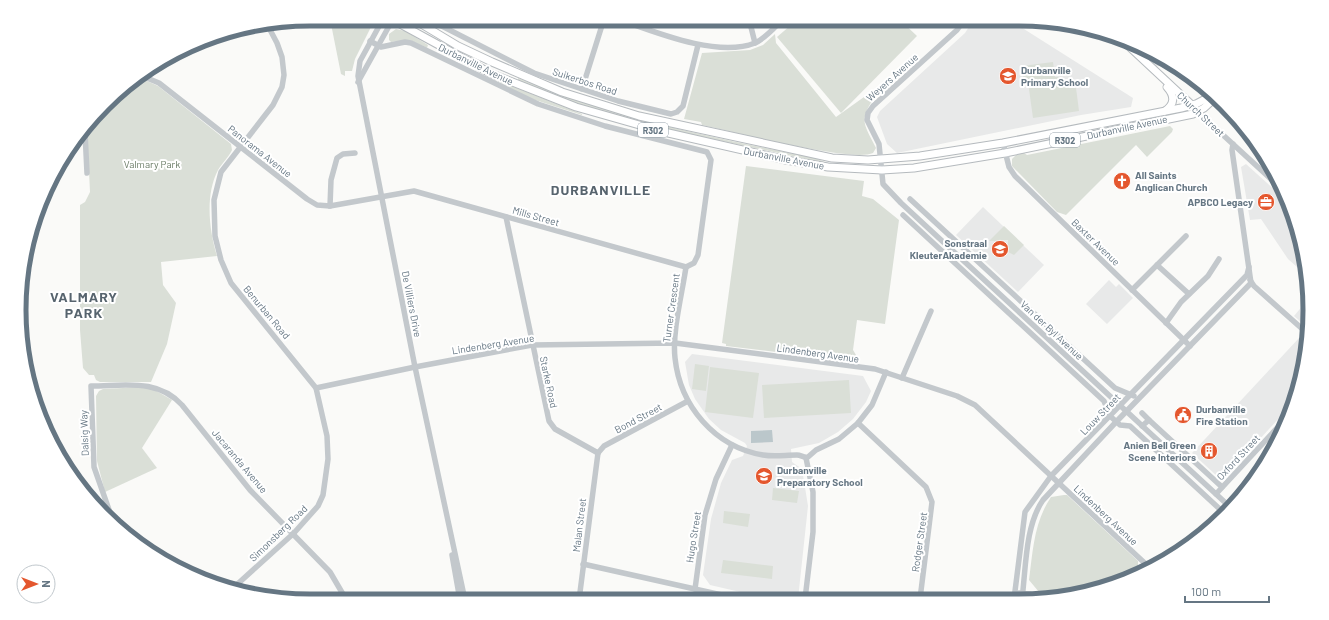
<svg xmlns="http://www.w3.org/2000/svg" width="1329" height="620" font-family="Barlow,sans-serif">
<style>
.built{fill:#e8e9e9}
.green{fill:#dadfd7}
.water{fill:#bbc7cb}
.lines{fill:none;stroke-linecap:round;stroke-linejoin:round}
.major-casing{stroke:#b5babe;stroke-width:9}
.minor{stroke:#c3c8cc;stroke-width:5.5}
.major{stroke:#fff;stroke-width:7}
.labels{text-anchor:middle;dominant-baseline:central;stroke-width:4;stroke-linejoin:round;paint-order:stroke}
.shield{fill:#fff;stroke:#939fa8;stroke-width:1}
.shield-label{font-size:9px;font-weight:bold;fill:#657683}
.street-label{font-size:10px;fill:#657683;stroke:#fff}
.poi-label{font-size:10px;font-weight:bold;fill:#657683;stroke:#fff;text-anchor:start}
.park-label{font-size:10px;fill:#687a64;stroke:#fff}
.district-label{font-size:14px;font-weight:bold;letter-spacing:1px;fill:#57646e;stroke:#fff}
.rim{fill:none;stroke:#657683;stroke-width:5}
</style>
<rect width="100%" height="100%" fill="#fafaf8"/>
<g class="built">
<path d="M974,19h34l125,79 -2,9 -50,8 -184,38 -10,-9 -10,-27 3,-6 85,-78z"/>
<path d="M1132,42l33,18 -6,6 -4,1z"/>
<path d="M1246,164l43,39 15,50 3,23 -19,-17 -27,-40 -11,1 -9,-53z"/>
<path d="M983,207l61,58 -26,27 -62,-57z"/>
<path d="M1109,280l7,7 3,-3 14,14 -26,26 -21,-20z"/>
<path d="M1309,298l1,12 -2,18 -14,-12z"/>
<path d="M1299,338l8,6 -3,23 -11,36 -68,74h-7l-26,-24z"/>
<path d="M692,354l171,22 8,15 -5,11 -13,17 -15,13 -19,11 -28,6 1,13 10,7 6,37 -10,93h-27l-61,-14 -7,-10 8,-56 10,-36 11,-23 11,-4 4,-10 -2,-3 -24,-13 -12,-11 -14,-20 -6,-14 -4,-23z"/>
</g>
<g class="green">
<path d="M330,19h45l-20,40 -3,12h-7v5l-4,-2z"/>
<path d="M798,19h101l18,17 -76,77 -64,-76z"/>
<path d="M396,29l9,2 23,14 -1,3 -17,-8 -19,2 -2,-2v-6z"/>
<path d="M775,34l1,9 60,74 35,-25 4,4c-16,25 -12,26 1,52l-3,5c-21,10 -142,-22 -171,-28l-1,-3 -17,-3 18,-66 48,-3 13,-5z"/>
<path d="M1053,62l2,15h4l1,5 15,-2 4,31 -46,7 -5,-36h-4l-2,-16z"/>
<path d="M489,77l93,37v1l-53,-17z"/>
<path d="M518,78c95,40 197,60 297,80l15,6 -173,-37 -78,-22 -61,-24z"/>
<path d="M134,80l13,1 11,5 73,58 1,6c-3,7 -10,13 -14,20 -13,25 -9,60 -1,86l-56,6 2,23 13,18 -9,41 -16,38h-51l-4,-2 -2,-5h-5l-6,-7 -3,-38v-125l5,-3 5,-10 -3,-63 31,-38z"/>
<path d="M1170,126l3,3 -1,3 -25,25 -11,-12 -70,70 -9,-3 -45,-46v-7l4,-4 8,-2 3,2z"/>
<path d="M746,166l118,15 -2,15 11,3 26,21 -14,104 -28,-4 -4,30 3,5 -5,6 -125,-15v-2l-4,-1z"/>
<path d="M1004,226l20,19 -10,10 -6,-3v-12h-6v5h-6v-4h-7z"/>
<path d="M695,364l14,2 -3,25 -14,-2z"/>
<path d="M710,367l49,6 -6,45 -48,-6z"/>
<path d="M849,380l2,33 -87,5 -2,-33z"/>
<path d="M143,387l10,2 19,11 -30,48 15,20 -52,24 -8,-31 -1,-65 3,-5 4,-2z"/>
<path d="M773,488l26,3 -2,12 -25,-3z"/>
<path d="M1064,495h3l71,66v13l-7,5 -64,17 -28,-4 -10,-12c4,-30 5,-58 22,-83z"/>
<path d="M724,511l26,3 -2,13 -25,-4z"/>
<path d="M723,560l50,6 -1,13 -51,-6z"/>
</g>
<path class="water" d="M772,430l1,12 -22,1v-12z"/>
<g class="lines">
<defs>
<g id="major">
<path d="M391,19l101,55 84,33 88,25 122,28 42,7 54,3 32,-2 91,-15 188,-39 11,-6 12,-11"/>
<path d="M413,19l45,27 34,16 70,30 77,24 193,42 36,2 52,-4 83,-13 178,-35 15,-4 17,-9"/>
<path d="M1120,38l74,69"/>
<path d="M1165,111c10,-7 10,-15 2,-24"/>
</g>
</defs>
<use href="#major" class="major-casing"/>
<g class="minor">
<path d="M383,19l-23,42 -2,15 57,291 50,233"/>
<path d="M428,19l106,54 84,28 53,13 6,-2 6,-6 15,-61"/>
<path d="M618,19c37,13 99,39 137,24 11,-5 20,-16 28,-24"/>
<path d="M749,19l6,24"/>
<path d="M965,19l-8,11 -84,76 -5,7 -1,7 12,24 4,40 18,19 329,304"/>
<path d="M370,41l11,6 24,-5 6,1 127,61 67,22 102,26 4,8 -13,95 -4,8 -8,4"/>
<path d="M138,77l9,1 12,5 148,116 10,6 13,1 84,-15 272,76"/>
<path d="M358,82l35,-63"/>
<path d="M582,89l22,-70"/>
<path d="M1198,112l85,78"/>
<path d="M85,132l2,41"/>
<path d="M1003,143l6,24 6,9 175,170"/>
<path d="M1233,144l-1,6 19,133"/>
<path d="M910,199l205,189 19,8"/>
<path d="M330,206l1,-26 6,-22 6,-4 12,-1"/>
<path d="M903,215l201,186 6,15 10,9 10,1 94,87"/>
<path d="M506,217l43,204 6,8 43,24"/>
<path d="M1157,265l32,29"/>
<path d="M686,267c-4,27 -14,65 -11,91 5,48 40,89 88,97 12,2 22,0 34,0 4,0 7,3 11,2l8,-7 23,-11 19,-16 14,-18 14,-33"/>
<path d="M1250,280l4,6 54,48"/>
<path d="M1132,290l54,-54"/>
<path d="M1166,323l15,-21 27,-26 11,-17"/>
<path d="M902,378l29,-67"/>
<path d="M316,388l99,-21 117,-22 143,-2 200,26 82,27 18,9 175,163"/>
<path d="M1142,413l7,7"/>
<path d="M858,423l68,64 6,15 -12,97"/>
<path d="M1142,426l7,-6 73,67"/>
<path d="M598,453l6,-7 84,-45"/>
<path d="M1216,494l74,-80"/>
<path d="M114,524l-20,-57 -3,-81c33,0 66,-8 91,19l68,85 80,82 17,29"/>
<path d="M452,555l8,45"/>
<path d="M583,564l161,36"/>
<path d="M232,589l62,-56 24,-27 5,-11 5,-36 -1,-23 -11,-48 -85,-105 -10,-23 -6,-24 -1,-36 7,-28 52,-67 9,-18 2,-12 -2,-18 -5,-14 -9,-17"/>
<path d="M695,589l10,-74 11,-36 16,-34"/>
<path d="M1019,593l39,5"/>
<path d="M805,599l8,-67v-40l-7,-34"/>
<path d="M1014,599l11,-87 26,-36 196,-201 2,-8"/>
<path d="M1022,599c4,-31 3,-73 21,-99l73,-78 135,-139"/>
<path d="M579,600l19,-147"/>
</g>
<use href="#major" class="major"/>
</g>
<defs>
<symbol id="school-disc" viewBox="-11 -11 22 22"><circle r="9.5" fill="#e4572e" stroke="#fff"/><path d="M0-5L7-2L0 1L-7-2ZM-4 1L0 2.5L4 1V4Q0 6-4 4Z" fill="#fff"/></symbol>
<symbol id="church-disc" viewBox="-11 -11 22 22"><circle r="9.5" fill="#e4572e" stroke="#fff"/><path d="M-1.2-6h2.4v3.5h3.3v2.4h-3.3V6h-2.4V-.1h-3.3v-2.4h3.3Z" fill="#fff"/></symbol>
<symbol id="office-disc" viewBox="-11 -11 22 22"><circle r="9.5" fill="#e4572e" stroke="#fff"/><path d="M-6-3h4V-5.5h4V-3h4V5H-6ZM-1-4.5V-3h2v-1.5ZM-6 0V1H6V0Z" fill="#fff"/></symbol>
<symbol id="civic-disc" viewBox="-11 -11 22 22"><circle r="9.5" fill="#e4572e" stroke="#fff"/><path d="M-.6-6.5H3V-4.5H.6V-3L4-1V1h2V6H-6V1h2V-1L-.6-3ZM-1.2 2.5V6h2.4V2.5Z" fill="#fff"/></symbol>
<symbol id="building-disc" viewBox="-11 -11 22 22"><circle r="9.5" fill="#e4572e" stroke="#fff"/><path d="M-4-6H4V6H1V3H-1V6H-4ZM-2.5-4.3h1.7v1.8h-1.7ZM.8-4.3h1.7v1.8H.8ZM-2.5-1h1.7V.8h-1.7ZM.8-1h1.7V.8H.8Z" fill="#fff"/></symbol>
</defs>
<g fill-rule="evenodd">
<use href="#school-disc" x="998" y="66" width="20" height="20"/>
<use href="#church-disc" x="1112" y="171" width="20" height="20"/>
<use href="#office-disc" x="1256" y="192" width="20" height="20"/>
<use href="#school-disc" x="990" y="239" width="20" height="20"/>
<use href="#civic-disc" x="1173" y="405" width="20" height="20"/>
<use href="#building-disc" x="1199" y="441" width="20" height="20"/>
<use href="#school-disc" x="754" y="466" width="20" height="20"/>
</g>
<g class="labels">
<g class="shield">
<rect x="638" y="123" width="30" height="14" rx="3"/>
<rect x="1050" y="133" width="30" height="14" rx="3"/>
</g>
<g class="shield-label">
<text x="653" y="130">R302</text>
<text x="1065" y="140">R302</text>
</g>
<g class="street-label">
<text transform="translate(476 64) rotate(26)">Durbanville Avenue</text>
<text transform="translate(892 77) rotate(-42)">Weyers Avenue</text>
<text transform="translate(585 81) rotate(18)">Suikerbos Road</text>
<text transform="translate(1201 114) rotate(43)">Church Street</text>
<text transform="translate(1127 127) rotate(-12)">Durbanville Avenue</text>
<text transform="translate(260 151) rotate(38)">Panorama Avenue</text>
<text transform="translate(784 158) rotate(11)">Durbanville Avenue</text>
<text transform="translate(536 216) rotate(16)">Mills Street</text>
<text transform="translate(1096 242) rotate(44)">Baxter Avenue</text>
<text transform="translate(412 304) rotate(79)">De Villiers Drive</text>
<text transform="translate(671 308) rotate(-82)">Turner Crescent</text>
<text transform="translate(267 312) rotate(50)">Benurban Road</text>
<text transform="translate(1052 330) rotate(43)">Van der Byl Avenue</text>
<text transform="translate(493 344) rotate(-9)">Lindenberg Avenue</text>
<text transform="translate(818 353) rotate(8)">Lindenberg Avenue</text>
<text transform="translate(549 382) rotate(78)">Starke Road</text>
<text transform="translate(1100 414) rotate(-46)">Louw Street</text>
<text transform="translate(638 418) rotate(-28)">Bond Street</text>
<text transform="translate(84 433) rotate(-92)">Dalsig Way</text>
<text transform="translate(1238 457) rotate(-47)">Oxford Street</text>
<text transform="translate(240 461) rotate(50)">Jacaranda Avenue</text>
<text transform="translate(1106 515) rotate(43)">Lindenberg Avenue</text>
<text transform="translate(579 525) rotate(-83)">Malan Street</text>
<text transform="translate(278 533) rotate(-44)">Simonsberg Road</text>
<text transform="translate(693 537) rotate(-81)">Hugo Street</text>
<text transform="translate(919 542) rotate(-82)">Rodger Street</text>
</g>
<g class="poi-label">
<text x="1021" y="70">Durbanville<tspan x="1021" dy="12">Primary School</tspan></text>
<text x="1135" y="175">All Saints<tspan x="1135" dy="12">Anglican Church</tspan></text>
<text x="1253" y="202" text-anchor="end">APBCO Legacy</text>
<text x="987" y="243" text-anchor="end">Sonstraal<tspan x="987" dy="12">KleuterAkademie</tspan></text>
<text x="1196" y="409">Durbanville<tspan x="1196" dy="12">Fire Station</tspan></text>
<text x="1196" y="445" text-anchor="end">Anien Bell Green<tspan x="1196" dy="12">Scene Interiors</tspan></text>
<text x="777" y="470">Durbanville<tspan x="777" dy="12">Preparatory School</tspan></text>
</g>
<g class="park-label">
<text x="152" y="164">Valmary Park</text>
</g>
<g class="district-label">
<text x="601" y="189">DURBANVILLE</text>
<text x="84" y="296">VALMARY<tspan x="84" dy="16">PARK</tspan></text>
</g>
</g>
<path d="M0 0H1329V620H0ZM310 26H1019A284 284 0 0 1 1303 310V310A284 284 0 0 1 1019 594H310A284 284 0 0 1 26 310V310A284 284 0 0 1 310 26Z" fill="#fff" fill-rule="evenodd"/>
<path class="rim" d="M310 26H1019A284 284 0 0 1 1303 310V310A284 284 0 0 1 1019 594H310A284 284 0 0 1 26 310V310A284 284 0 0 1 310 26Z"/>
<g transform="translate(36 584) rotate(90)"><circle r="19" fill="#ffffff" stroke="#c1c8cd"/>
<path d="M0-3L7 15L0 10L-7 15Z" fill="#e4572e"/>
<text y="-6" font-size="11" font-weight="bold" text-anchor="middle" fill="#657683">N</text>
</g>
<path d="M1185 596v6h84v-6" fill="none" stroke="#657683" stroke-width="2"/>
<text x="1191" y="596" font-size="12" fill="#657683" stroke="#ffffff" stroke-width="3" paint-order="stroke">100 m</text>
</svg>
